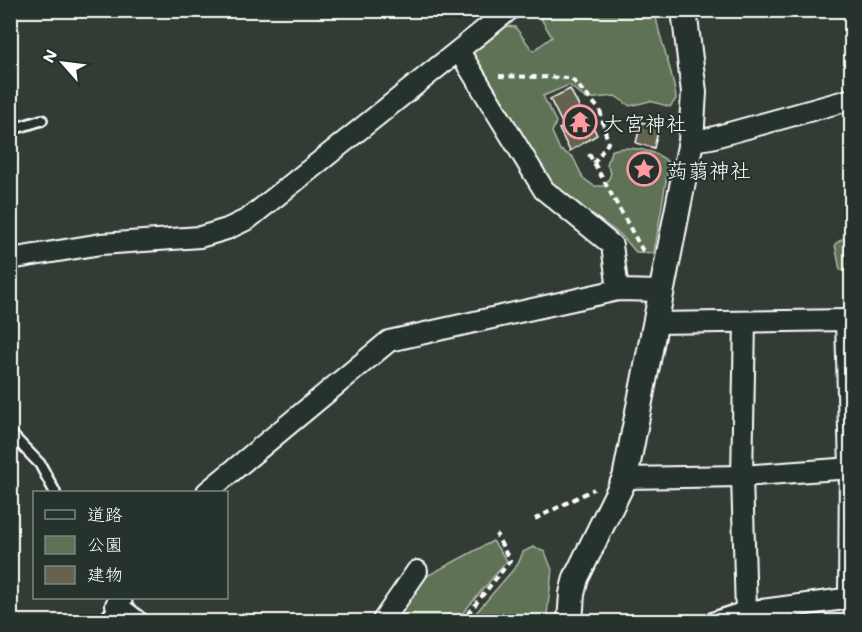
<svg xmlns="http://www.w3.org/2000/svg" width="862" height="632" font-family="Mali,'Klee One',sans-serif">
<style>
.green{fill:#5e7255;stroke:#aeb8aa;stroke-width:1.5}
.building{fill:#65624f;stroke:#fff;stroke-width:1.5}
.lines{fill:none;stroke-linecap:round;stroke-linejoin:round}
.service-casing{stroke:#fff;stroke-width:14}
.minor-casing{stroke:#fff;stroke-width:24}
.tertiary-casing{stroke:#fff;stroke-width:28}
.path{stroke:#fff;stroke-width:4;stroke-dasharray:6 4.5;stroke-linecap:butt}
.service{stroke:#26332d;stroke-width:9}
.minor{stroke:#26332d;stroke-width:20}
.tertiary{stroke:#26332d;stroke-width:24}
.labels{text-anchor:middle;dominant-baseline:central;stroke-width:4.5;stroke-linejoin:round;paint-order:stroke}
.poi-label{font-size:21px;fill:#fff;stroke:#26332d;text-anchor:start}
</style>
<rect width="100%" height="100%" fill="#333c34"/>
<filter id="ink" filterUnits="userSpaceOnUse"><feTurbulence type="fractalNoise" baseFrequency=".0167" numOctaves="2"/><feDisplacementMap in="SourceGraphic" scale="12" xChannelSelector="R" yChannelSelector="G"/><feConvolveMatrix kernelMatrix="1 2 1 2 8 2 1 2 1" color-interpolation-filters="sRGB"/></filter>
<g filter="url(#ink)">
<g class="green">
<path d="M539,11h116c4,30 18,57 21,88l-6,8 -20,-6 -20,5 -15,-10 -29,3 -17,-14 -26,11 13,26 -4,10 8,18 13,7 10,21 11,8h12l5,-13 -4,-8 4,-14c15,-7 46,-1 58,12l-15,90 -18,-1 -15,-17 -71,-50 -81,-129 38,-30 8,1 18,24 19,-14 -15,-25z"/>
<path d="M851,233v37h-11l-5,-26z"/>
<path d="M493,541l14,20 -51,60 -65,1 34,-45z"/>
<path d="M533,547l12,5 7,18 -5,45 -5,6h-73l49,-57 5,-12z"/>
</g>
<g class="building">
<path d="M570,89l14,27 3,-1 10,20 -27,16 -11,-22 5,-2 -14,-28z"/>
<path d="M641,122l18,5 -5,21 -18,-5z"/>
</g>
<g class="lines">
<defs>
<g id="service">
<path d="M10,130l32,-10"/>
<path d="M10,433l30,31 15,28"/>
<path d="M102,622l14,-17"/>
</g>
<g id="minor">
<path d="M459,51l85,139 68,55 6,45"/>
<path d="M691,141l20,-3 141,-39"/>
<path d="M10,259l91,-15 99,-7 27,-8 21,-10 261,-209"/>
<path d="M745,322l-3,154 4,136"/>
<path d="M656,323l190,-3 4,148 -1,130"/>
<path d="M625,478l117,-2 110,-8"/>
<path d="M207,492l182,-151 229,-51 44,1"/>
<path d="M122,598l-6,7 22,17"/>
<path d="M382,622l35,-51"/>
<path d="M715,622l31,-10 106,-14"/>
</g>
<path id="tertiary" d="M570,622l2,-28 4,-16 49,-100 66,-337 3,-49 -10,-82"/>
</defs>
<use href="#service" class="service-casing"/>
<use href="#minor" class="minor-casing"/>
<use href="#tertiary" class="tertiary-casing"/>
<g class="path">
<path d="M499,76l72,2 29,32 8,33 -14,20"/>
<path d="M589,154l55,99"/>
<path d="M535,519l59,-30"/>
<path d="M467,615l11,7"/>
<path d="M461,622l49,-61 -14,-27"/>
</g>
<use href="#service" class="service"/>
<use href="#minor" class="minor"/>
<use href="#tertiary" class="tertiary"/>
</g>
</g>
<defs>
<symbol id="temple-ring" viewBox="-11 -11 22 22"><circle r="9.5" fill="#26332d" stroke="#ff9aa2" stroke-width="1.5"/><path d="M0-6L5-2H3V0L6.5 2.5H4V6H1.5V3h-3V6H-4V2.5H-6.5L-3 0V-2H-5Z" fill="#ff9aa2"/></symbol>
<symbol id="sight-ring" viewBox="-11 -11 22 22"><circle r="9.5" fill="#26332d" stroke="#ff9aa2" stroke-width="1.5"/><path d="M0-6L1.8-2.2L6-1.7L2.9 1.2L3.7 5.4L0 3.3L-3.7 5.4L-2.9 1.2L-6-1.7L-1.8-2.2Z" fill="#ff9aa2"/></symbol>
</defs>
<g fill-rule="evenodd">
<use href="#temple-ring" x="561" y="103" width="38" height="38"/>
<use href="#sight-ring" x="625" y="150" width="38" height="38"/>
</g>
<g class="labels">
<g class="poi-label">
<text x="603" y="122">大宮神社</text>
<text x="667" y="169">蒟蒻神社</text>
</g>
</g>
<rect width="862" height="632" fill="none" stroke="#26332d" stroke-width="36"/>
<rect x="18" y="18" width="826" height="596" fill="none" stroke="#fff" stroke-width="2" filter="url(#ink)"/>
<rect x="33" y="491" width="195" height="108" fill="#26332d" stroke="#7d8581" stroke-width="1.5"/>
<rect x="45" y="510" width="30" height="9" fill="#26332d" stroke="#7d8581" stroke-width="1.5"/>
<text x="87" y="521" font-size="18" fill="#ffffff">道路</text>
<rect x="45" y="536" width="30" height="18" fill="#5e7255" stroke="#7d8581" stroke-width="1.5"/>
<text x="87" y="551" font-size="18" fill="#ffffff">公園</text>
<rect x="45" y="566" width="30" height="18" fill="#65624f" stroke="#7d8581" stroke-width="1.5"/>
<text x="87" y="581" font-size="18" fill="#ffffff">建物</text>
<g transform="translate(63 63) rotate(298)" stroke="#26332d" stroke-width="4.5" paint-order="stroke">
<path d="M0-4.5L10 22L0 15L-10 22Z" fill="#ffffff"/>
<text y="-9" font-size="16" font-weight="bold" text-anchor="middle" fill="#ffffff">N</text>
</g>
</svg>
